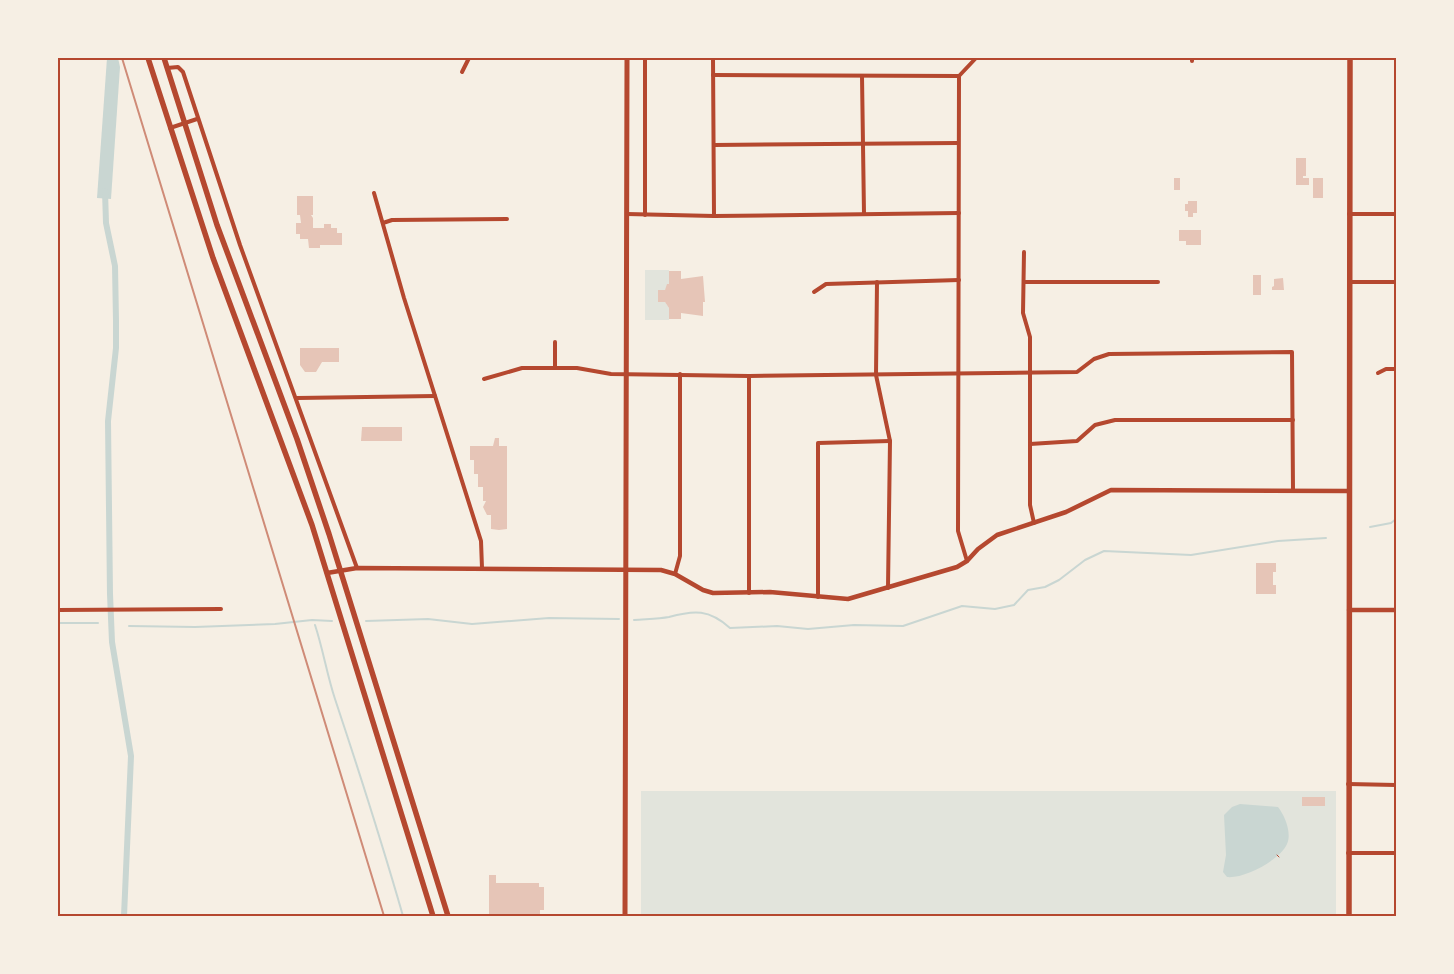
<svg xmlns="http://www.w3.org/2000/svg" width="1454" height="974" font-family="'Titillium Web',sans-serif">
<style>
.green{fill:#e2e4dc}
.water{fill:#c9d6d2}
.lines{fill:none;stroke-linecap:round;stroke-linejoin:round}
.stream{stroke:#c9d6d2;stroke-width:2}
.canal{stroke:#c9d6d2;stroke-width:6}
.building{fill:#e6c5b7}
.path{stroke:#b5482f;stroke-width:1}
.minor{stroke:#b5482f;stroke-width:4}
.tertiary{stroke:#b5482f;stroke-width:4.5}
.secondary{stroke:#b5482f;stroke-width:5}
.primary{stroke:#b5482f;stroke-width:5.5}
.rail{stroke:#cf8b77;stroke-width:2}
.neatline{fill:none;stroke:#b5482f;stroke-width:2}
</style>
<rect width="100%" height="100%" fill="#f6efe4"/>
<g class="green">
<path d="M645,270h24v14l-4,6h-7v12h7l4,6v12h-24z"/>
<rect x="641" y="791" width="695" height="125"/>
</g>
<g class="water">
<path d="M107,58h11l2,9 -9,132 -14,-1z"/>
<path d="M1240,804l38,3c7,9 14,26 9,37 -7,16 -43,35 -60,33l-4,-5 3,-17 -2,-40 8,-8z"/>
</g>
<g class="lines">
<g class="stream">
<path d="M1370,527l21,-4 5,-4"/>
<path d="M634,620c11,-1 24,-1 35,-3 25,-7 40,-8 61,11l47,-2 31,3 46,-4 49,1 59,-20 33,3 19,-4 14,-15 17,-3 14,-7 26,-20 19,-9 87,4 87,-14 48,-3"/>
<path d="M366,621l62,-2 44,5 77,-6 70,1"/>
<path d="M58,623h40"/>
<path d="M315,625c8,24 12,50 20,74 24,72 47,144 68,217"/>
<path d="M129,626l66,1 80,-3 37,-4 20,1"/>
</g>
<path class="canal" d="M105,191l1,32 9,43 1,55v27l-8,73 2,173 2,48 19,114 -7,160"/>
</g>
<g class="building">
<path d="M1296,158h10v18h-3v2h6v7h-13z"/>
<rect x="1174" y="178" width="6" height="12"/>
<rect x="1313" y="178" width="10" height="20"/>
<path d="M297,196h16v19h-2l2,3v10h11v-4h7v4h6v5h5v12h-22v3h-11l-1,-9h-8v-5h-4v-11h5l-1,-8h-3z"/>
<path d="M1188,201h9v12h-4v4h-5v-6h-3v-7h3z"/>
<path d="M1179,230h22v15h-15v-4h-7z"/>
<path d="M669,271h12v8l22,-3 2,26h-2v14l-22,-3v6h-12v-11l-4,-6h-7v-12h7l2,-6h2z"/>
<rect x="1253" y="275" width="8" height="20"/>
<path d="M1283,278l1,12h-12v-3l2,-1v-7z"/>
<path d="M300,348h39v14h-17l-6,10h-11l-5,-7z"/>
<path d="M362,427h40v14h-41z"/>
<path d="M495,438h4v8h8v83l-8,1 -8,-1v-14h-4l-4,-8 3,-6h-3v-14h-5v-13h-4v-14h-4v-14h23z"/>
<path d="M1256,563h20v9h-3v13h3v9h-20z"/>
<rect x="1302" y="797" width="23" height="9"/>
<path d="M489,875h7v8h43v4h5v23h-4v6h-51z"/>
</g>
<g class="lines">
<path class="path" d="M1277,855l2,2"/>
<g class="minor">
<path d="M645,58v157"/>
<path d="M713,58l1,158"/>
<path d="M1192,61v-3"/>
<path d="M167,68l11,-1 5,5 57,173 117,323"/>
<path d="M462,72l7,-14"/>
<path d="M713,75l246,1"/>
<path d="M862,76l2,138"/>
<path d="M170,128l27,-9"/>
<path d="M714,145l244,-2"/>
<path d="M374,193l30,105 77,243 1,27"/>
<path d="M627,214l87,2 245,-3"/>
<path d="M1349,214h47"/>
<path d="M383,223l9,-3 115,-1"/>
<path d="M1024,252l-1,61 7,24v168l4,18"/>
<path d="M877,282l-1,93 14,66 -2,147"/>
<path d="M1024,282h134"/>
<path d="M1349,282h47"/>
<path d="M814,292l12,-8 133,-4"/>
<path d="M555,368v-26"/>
<path d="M1378,373l8,-4h10"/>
<path d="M484,379l38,-11h55l34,6 138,2 328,-4 17,-13 15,-5 183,-2 1,138"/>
<path d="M297,398l138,-2"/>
<path d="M1030,444l47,-3 18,-16 20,-5h178"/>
<path d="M967,561l-9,-30 1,-455 17,-18"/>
<path d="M675,574l5,-18v-182"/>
<path d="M749,593v-217"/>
<path d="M818,597v-154l72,-2"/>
<path d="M58,610l163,-1"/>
<path d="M1348,784l48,1"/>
<path d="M1348,853h48"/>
</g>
<g class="tertiary">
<path d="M327,573l30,-5 304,2 14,4 28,16 10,3 57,-1 78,7 109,-32 10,-6 11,-12 19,-14 69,-23 45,-22 238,1"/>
<path d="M1349,610h47"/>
</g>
<path class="secondary" d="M625,916l2,-858"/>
<g class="primary">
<path d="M148,58l65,200 99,267 121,391"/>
<path d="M164,58l53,167 80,214 32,95 119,382"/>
<path d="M1349,916l1,-858"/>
</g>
<path class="rail" d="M122,58l262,858"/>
</g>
<rect width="1454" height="974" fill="none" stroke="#f6efe4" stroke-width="118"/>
<rect x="59" y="59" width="1336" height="856" class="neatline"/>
</svg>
